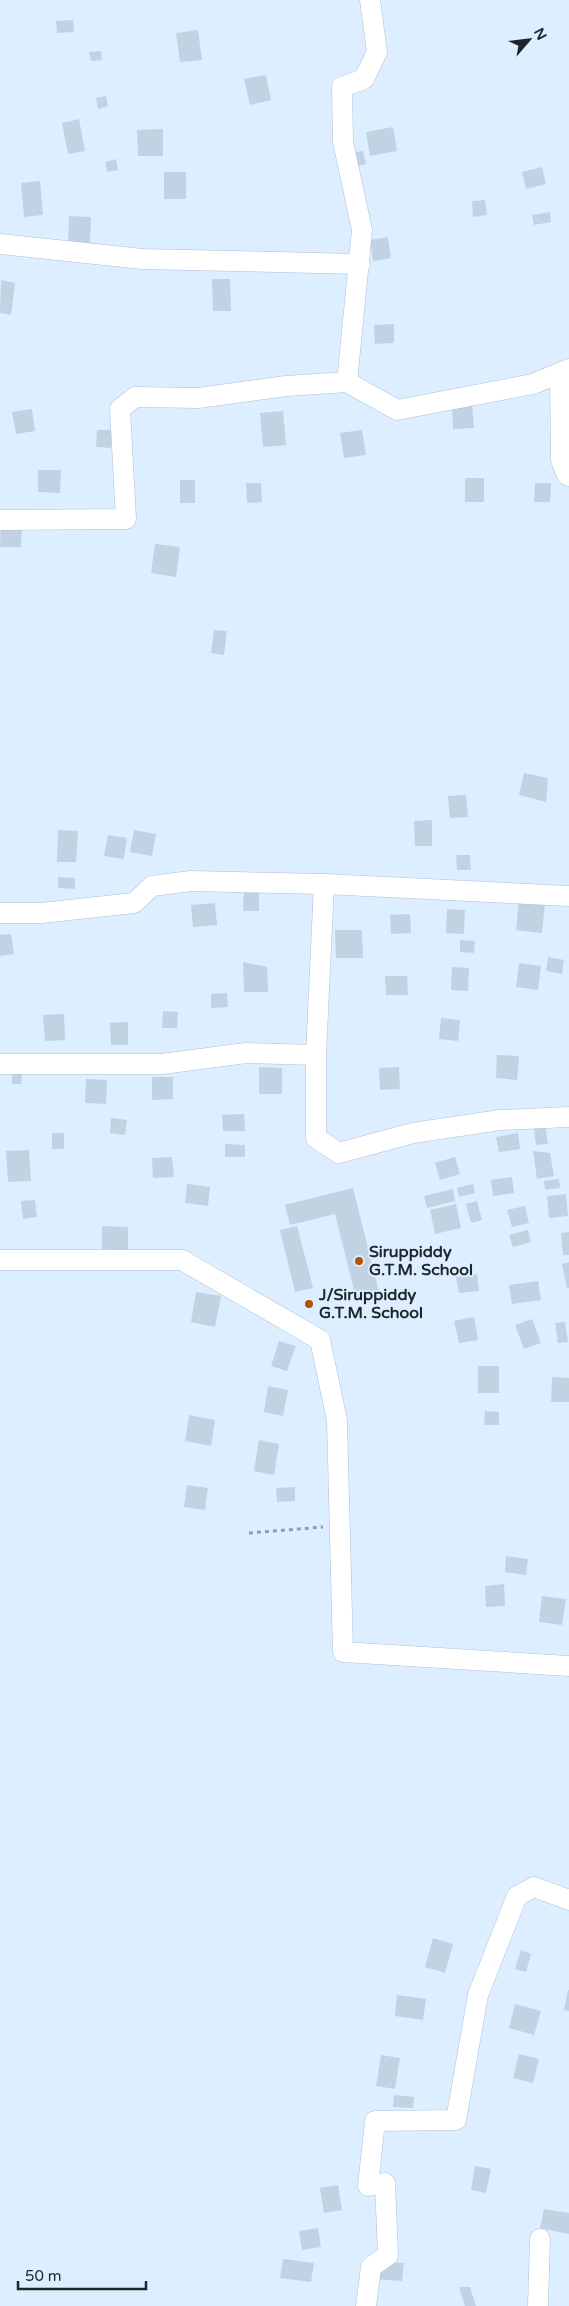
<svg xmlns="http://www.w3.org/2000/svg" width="569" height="2306" font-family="'Varela Round',sans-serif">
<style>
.building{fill:#c1d2e3}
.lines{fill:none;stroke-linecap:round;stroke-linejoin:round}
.street-casing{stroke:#b0c1d2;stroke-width:21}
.path{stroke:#919eab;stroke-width:3;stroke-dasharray:4 4;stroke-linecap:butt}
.street{stroke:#fff;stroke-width:20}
.poi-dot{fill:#b25400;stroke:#dceeff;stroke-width:2}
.labels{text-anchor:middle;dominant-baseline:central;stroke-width:4;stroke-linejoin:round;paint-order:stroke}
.poi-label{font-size:16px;font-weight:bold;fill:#1e252b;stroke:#dceeff;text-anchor:start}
</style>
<rect width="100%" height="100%" fill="#dceeff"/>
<g class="building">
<path d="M73,20l1,12 -17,1 -1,-12z"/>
<path d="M198,30l4,30 -22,2 -4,-29z"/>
<path d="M101,51l1,9 -11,1 -2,-9z"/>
<path d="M266,75l5,25 -21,5 -6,-26z"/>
<path d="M106,96l2,10 -10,3 -2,-11z"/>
<path d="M79,119l6,32 -17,3 -6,-31z"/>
<path d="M393,127l4,24 -27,5 -4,-24z"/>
<path d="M163,129v27h-25l-1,-26z"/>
<path d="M363,151l3,13 -14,3 -3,-14z"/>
<path d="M116,159l2,11 -11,2 -2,-10z"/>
<path d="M542,167l4,17 -20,5 -4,-17z"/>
<rect x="164" y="172" width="22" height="27"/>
<path d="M40,181l3,34 -19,2 -3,-34z"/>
<path d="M485,200l2,15 -14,2 -1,-16z"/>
<path d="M550,212l1,10 -17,3 -2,-10z"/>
<path d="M69,216l22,1 -1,26 -22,-1z"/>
<path d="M388,237l3,21 -18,3 -3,-21z"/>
<path d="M212,279h18l1,32h-18z"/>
<path d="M1,280l14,3 -4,32 -11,-2z"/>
<path d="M394,324v19l-19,1 -1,-19z"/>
<path d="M472,402l2,26 -21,1 -1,-26z"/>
<path d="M32,409l3,22 -19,3 -4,-22z"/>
<path d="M283,411l3,34 -23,2 -3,-34z"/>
<path d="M97,430h15l-1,18 -15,-1z"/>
<path d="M362,430l4,25 -22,3 -4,-25z"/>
<path d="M38,470h23l-1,23 -22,-1z"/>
<rect x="465" y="478" width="19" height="24"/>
<rect x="180" y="480" width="15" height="23"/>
<path d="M246,483h15l1,19 -15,1z"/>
<path d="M535,483h16l-1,19h-16z"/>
<path d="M1,522l21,1 -1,24h-21z"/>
<path d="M155,544l25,3 -4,30 -25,-4z"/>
<path d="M214,630l13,1 -3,24 -13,-2z"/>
<path d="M524,773l24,5 -2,24 -27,-7z"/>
<path d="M466,795l2,22 -18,1 -2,-22z"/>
<path d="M432,820v26h-17l-1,-25z"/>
<path d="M58,830l20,1 -2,31h-19z"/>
<path d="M134,830l22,4 -4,22 -22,-4z"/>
<path d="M108,835l19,3 -3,21 -20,-3z"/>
<path d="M456,855h14l1,15h-14z"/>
<path d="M58,877l17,1v11l-17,-1z"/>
<path d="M244,889h15v22h-16z"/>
<path d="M519,900l26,3 -3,30 -26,-3z"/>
<path d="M215,903l2,22 -24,2 -2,-22z"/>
<path d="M447,909l18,1 -1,24 -18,-1z"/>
<path d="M410,914l1,19 -20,1 -1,-19z"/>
<path d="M335,930h27l1,28h-27z"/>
<path d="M11,934l3,20 -14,2v-21z"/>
<path d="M460,940l15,1 -1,12 -14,-1z"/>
<path d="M548,957l16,3 -2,14 -16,-3z"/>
<path d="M243,962l24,5 1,25h-24z"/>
<path d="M519,963l22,3 -3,24 -22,-3z"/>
<path d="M452,967l17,1 -1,23 -17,-1z"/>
<path d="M385,976h22l1,19h-22z"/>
<path d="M227,993l1,14 -17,1v-14z"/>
<path d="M163,1011l15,1 -1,16h-15z"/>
<path d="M64,1014l1,26 -20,1 -2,-26z"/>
<path d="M441,1018l19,2 -2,21 -19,-2z"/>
<path d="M128,1022v23h-17l-1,-22z"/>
<path d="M497,1055l22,1 -2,24 -21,-2z"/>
<path d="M259,1067l23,1v26h-23z"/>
<path d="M399,1067l1,22 -20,1 -1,-22z"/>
<path d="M12,1072h10l-1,12h-9z"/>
<path d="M152,1077h21v22l-21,1z"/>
<path d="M86,1079l21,1 -1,24 -21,-1z"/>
<path d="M244,1114l1,17h-22l-1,-16z"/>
<path d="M111,1118l16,2 -2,15 -15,-2z"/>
<path d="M533,1121l12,2 3,21 -12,1z"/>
<rect x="52" y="1133" width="12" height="16"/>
<path d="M518,1133l2,16 -21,3 -3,-15z"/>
<path d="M225,1144l20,1v12h-20z"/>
<path d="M29,1150l2,31 -23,1 -2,-31z"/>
<path d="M533,1151l17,2 4,23 -17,3z"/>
<path d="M172,1157l2,20 -21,1 -1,-20z"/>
<path d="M455,1157l5,17 -20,6 -5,-17z"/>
<path d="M512,1177l2,16 -21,3 -2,-16z"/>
<path d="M559,1179l1,9 -15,2 -1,-9z"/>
<path d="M187,1184l23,3 -2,19 -23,-3z"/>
<path d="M473,1184l2,9 -16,4 -2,-9z"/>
<path d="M353,1188l27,108 -23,6 -22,-88 -45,11 -5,-20z"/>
<path d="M453,1189l2,12 -28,7 -3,-12z"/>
<path d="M566,1194l2,22 -19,2 -2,-22z"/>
<path d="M35,1200l2,17 -14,2 -2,-18z"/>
<path d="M477,1201l5,19 -11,3 -5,-19z"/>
<path d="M456,1204l5,24 -26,6 -5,-24z"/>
<path d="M525,1206l4,17 -17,4 -5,-17z"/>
<path d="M102,1226l26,1v23l-26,-1z"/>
<path d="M297,1226l16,62 -18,4 -15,-62z"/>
<path d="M528,1230l3,12 -18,5 -4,-12z"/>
<path d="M569,1232v23h-6l-2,-22z"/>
<path d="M569,1262v26h-2l-5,-24z"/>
<path d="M477,1274l2,17 -20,2 -3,-16z"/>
<path d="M538,1281l3,19 -29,4 -3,-19z"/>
<path d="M196,1292l25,4 -6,31 -24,-5z"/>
<path d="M474,1317l4,23 -19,3 -5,-22z"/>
<path d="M532,1319l9,24 -17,6 -9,-24z"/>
<path d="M565,1322l3,20 -10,1 -3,-20z"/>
<path d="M279,1341l17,5 -9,25 -16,-5z"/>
<rect x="478" y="1366" width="21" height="27"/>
<path d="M552,1377l17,1v24h-18z"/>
<path d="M268,1386l20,4 -5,26 -19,-4z"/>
<path d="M485,1411l14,1v13h-15z"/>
<path d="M189,1415l26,5 -4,26 -26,-5z"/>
<path d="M259,1440l20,4 -5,31 -20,-4z"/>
<path d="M187,1485l21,3 -3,22 -21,-3z"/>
<path d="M295,1487v14l-18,1 -1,-14z"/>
<path d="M506,1556l22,3 -2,16 -21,-3z"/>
<path d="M504,1584l1,22 -19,1 -1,-21z"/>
<path d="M542,1596l24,3 -4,26 -23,-3z"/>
<path d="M433,1938l20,6 -8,29 -20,-6z"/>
<path d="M521,1950l10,4 -5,18 -11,-3z"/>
<path d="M568,1990h1v21l-5,-1z"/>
<path d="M397,1995l29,4 -3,21 -28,-4z"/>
<path d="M515,2004l26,7 -7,24 -25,-7z"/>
<path d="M519,2054l20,5 -6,24 -20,-5z"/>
<path d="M381,2055l19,3 -5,31 -19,-3z"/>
<path d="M394,2095l20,2 -1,11 -20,-1z"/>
<path d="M475,2166l16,3 -5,24 -15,-3z"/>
<path d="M338,2185l4,25 -18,3 -4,-25z"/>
<path d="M544,2209l25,4v21l-29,-6z"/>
<path d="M318,2228l3,19 -19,3 -3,-19z"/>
<path d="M283,2259l31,4 -3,19 -31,-4z"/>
<path d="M381,2262l23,1 -2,18 -28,-2z"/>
<path d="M459,2287h11l6,19h-11z"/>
</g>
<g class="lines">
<defs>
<g id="street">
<path d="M370,0l7,52 -13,27 -22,8 1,55 19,88 -15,152 50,28 136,-26 36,-15"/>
<path d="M0,244l142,15 218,5"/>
<path d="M560,373l1,87 6,15 2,1"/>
<path d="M0,520l126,-1 -6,-110 15,-12 63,1 88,-12 61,-4"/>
<path d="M324,884l-8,171v83l23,15 74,-20 87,-13 69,-3"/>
<path d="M0,913h41l93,-10 18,-17 39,-5 133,3 245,12"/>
<path d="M0,1064h162l84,-11 70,2"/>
<path d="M0,1260h182l138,80 17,80 6,232 226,14"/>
<path d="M366,2306l5,-39 17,-12 -3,-72 -17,3 7,-65 81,-1 22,-125 39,-99 17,-9 35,13"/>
<path d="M538,2306l2,-67"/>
</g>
</defs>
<use href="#street" class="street-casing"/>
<path class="path" d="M249,1533l74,-6"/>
<use href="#street" class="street"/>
</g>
<g class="poi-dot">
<circle cx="359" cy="1261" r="5"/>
<circle cx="309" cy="1304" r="5"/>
</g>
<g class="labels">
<g class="poi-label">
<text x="369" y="1252">Siruppiddy<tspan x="369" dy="18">G.T.M. School</tspan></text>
<text x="319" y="1295">J/Siruppiddy<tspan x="319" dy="18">G.T.M. School</tspan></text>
</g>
</g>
<g transform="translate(529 40) rotate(62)" stroke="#dceeff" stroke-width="4" paint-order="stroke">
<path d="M0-4L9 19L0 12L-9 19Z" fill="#1e252b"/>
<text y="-8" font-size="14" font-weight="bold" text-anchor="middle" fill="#1e252b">N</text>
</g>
<path d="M18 2281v8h128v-8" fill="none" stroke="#1e252b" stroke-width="2.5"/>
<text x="25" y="2281" font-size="15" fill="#1e252b" stroke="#dceeff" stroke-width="4" paint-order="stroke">50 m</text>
</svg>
